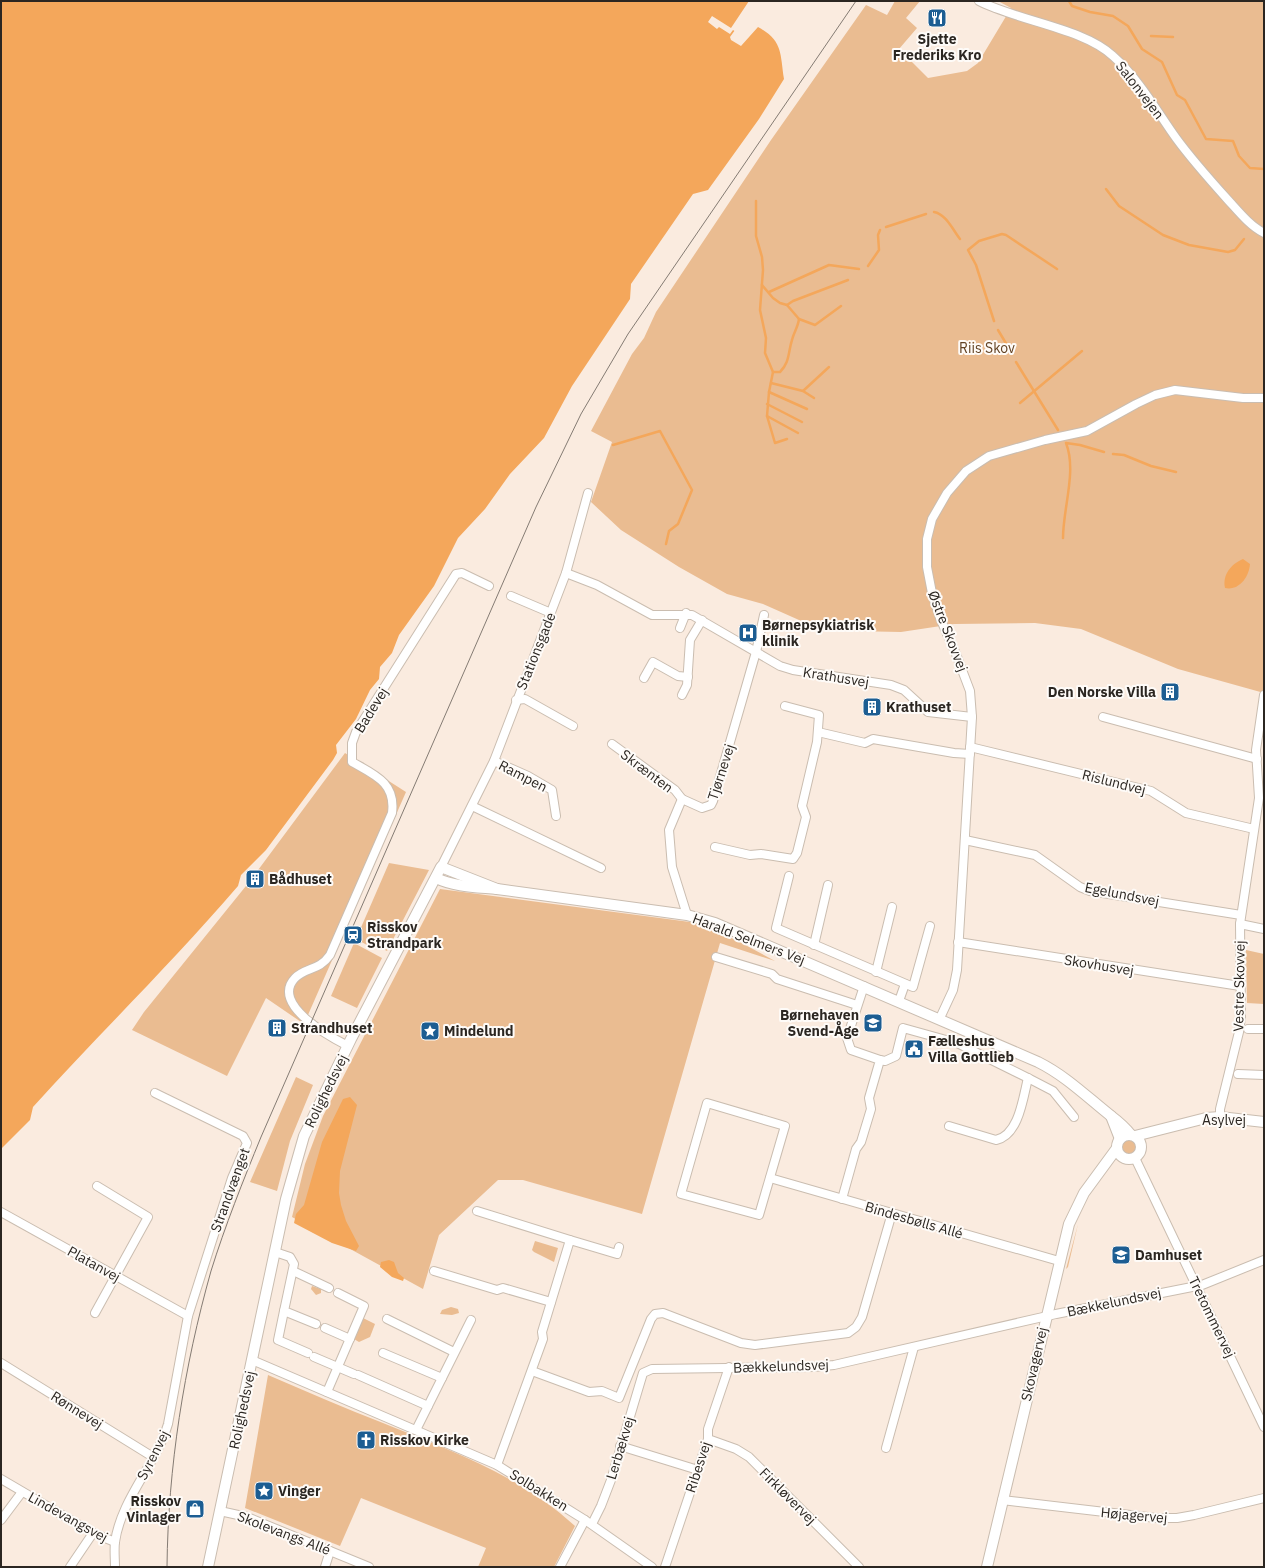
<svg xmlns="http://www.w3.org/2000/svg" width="1265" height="1568" font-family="'IBM Plex Sans',sans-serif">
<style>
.green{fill:#eabc91}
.water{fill:#f4a75b}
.pier{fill:#faebdf}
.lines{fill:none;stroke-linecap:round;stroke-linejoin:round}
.stream{stroke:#f4a75b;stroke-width:2.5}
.minor-casing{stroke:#cabdb0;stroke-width:10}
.tertiary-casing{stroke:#cabdb0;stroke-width:12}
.minor{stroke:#fff;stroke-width:8}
.tertiary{stroke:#fff;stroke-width:10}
.tram{stroke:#847b73;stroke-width:1}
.labels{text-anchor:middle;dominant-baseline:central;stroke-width:4;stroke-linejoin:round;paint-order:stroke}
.poi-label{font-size:14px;font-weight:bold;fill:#2b2621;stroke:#fefbf8;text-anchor:start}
.street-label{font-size:14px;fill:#2b2621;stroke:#fefbf8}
.park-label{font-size:14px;fill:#624223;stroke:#fefbf8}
</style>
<rect width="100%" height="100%" fill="#faebdf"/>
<g class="green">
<path d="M895,1h25l-14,17 11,10 -18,21 29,29 39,-7 11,-8 33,-55 -13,-7h266v692l-86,-24 -97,-40 -46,-6 -81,1 -53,8 -49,-1 -44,-7 -45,-20 -36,-10 -48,-27 -58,-37 -30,-28 21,-60 -21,-11 41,-77 12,-16 12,-26 115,-172 95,-135 21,10z"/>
<path d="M345,753l61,39 -102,232 -38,-26 -39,78 -95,-46 12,-18 106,-131z"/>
<path d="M389,863l40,7 -42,81 -18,-9 -2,3 -11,-6z"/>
<path d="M440,889l250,33 46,18 39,21 -55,-18 -78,271 -119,-34h-25l-59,55 -16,54 -131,-72 13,-53 18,-48z"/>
<path d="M354,943l28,15 -25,50 -26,-12z"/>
<path d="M1246,950l18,4v50l-17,-1z"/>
<path d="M296,1077l17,8 -23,56 -13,50 -27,-9z"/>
<circle cx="1129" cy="1147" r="7"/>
<path d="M1078,1224l-10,43 -2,2z"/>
<path d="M535,1241l23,7 -4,14 -20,-10 -2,-2z"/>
<path d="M312,1286l9,3v4l-5,2 -5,-6z"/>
<path d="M451,1307l7,2 1,4 -7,2 -12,-1 2,-4z"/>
<path d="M363,1318l12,6 -5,13 -11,5 -5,-3z"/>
<path d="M268,1375c38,16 76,33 115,48 67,27 138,53 192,103l-21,41h-76l8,-19 -125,-50 -21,48 -95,-38z"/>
</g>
<g class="water">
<path d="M1,1h755l-26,36 1,3 10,6 17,-19c25,14 22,26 26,52l-25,40 -51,71 -15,4 -62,90 -1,15 -58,87 -28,52 -34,36 -25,35 -27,29 -24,48 -35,49 -7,18 -12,14 -1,12 -9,11 -14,29 -20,26 1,8 -4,7 -67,90 -25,25 -3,11c-66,77 -138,147 -205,221l-3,13 -29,29z"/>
<path d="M1243,559l7,5c-1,13 -11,27 -25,24 -3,-13 6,-24 18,-29z"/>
<path d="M350,1097l7,8 -17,66 -1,22 2,12 5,16 13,25 -3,5 -24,-8 -38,-20 2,-9 8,-9 18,-63 21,-43z"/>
<path d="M389,1260l5,2 4,11 6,5 -1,3 -11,-4 -12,-10 1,-5z"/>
</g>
<path class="pier" d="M749,1h8l-21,31 -3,-2 -3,4 -11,-7 -2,2 -9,-7 4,-6 19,12z"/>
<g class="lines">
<g class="stream">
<path d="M1069,1l3,5 18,6 23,4 15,10 14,23 20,13 15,33 8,5 21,39 27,2 6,15 11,12 14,1"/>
<path d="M1151,36l22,1"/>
<path d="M1106,189l13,17 44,29 26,10 39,7 7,-2 9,-11"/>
<path d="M756,201v35l6,21 1,13 -3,40 6,28 -1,15 8,19h7c10,-10 8,-20 12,-32 2,-8 6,-13 7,-21"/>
<path d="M934,212c12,2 19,18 26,27"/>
<path d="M886,227l40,-13"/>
<path d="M868,266l11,-16 -1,-15 2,-5"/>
<path d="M762,285l11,13 7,5 7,2 12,14 16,6 26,-19"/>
<path d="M769,292l60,-27 30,4"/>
<path d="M787,305l6,-4 55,-21"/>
<path d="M994,321l-18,-56 -8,-15 11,-9 23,-7 4,1 51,34"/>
<path d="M998,330l9,15"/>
<path d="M1016,362l42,68"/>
<path d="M773,372l-4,20 -2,24 8,27 12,-4"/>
<path d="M771,383l32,8 11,7"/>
<path d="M803,391l26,-24"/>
<path d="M769,392l38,17"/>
<path d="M1020,403l62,-52"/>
<path d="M767,404l35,18"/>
<path d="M767,416l31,17"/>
<path d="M613,445l47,-14 32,59 -14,34 -9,7 -3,13"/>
<path d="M1113,454l11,1 27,11 25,6"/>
<path d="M1063,538c0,-30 14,-67 3,-95l14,2 24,7"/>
</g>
<defs>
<g id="minor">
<path d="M979,1c39,20 104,27 134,55 26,23 43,54 63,82 16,22 34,42 52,62 11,12 22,26 36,33"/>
<path d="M566,573l31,12 55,30h40l88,51 13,4 98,15 13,5 24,22 44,5"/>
<path d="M511,596l40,17"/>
<path d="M680,628l6,-15"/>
<path d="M644,678l9,-16 25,14 10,1"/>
<path d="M682,695l5,-10 3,-45 12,-20"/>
<path d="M516,700l9,-1 48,27"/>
<path d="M1103,717l154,42"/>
<path d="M818,732l47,11 8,-4 81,14 16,1"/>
<path d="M612,744l63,46 7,9"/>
<path d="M970,747l181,44 35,22 68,16"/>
<path d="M494,761l34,15 24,14 4,26"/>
<path d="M472,806l129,62"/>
<path d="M965,840l70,15 45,32 10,4 151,24"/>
<path d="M715,847l35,8 11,-1 32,5 4,-6 9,-36 -4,-11 15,-64 2,-27 -34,-9"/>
<path d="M441,867l53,-106 72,-188 22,-80"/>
<path d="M789,876l-13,52 137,59 17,-61"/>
<path d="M687,915l-15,-48 -3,-37 13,-31 20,9 9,-3 2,-4 43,-149 8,-37"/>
<path d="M1240,924l24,5"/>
<path d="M958,942l282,44"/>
<path d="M814,945l14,-60"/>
<path d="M716,957l56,17 5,5 80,26"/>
<path d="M876,972l16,-65"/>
<path d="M899,1001l6,-17"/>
<path d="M940,1018l13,-28 4,-20 15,-253 -2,-26 -14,-37 -16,-36 -8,-25 -5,-26v-28l5,-20 15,-26 19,-22 23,-15 56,-16 42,-9 49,-27 19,-9 20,-5 68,8h21"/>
<path d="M1248,1029h16"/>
<path d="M348,1046c-18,-9 -78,-42 -53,-68 11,-11 24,-7 35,-23l62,-142c4,-30 -17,-38 -40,-51v-19l4,-11 100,-158 6,-1 27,13"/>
<path d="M880,1060l5,1 11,-5 7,-28 54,15 71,35 25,13 21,26"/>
<path d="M1238,1074l26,1"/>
<path d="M707,1103l78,23 -26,89 -78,-21z"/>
<path d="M1220,1117v-8l19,-77 2,-15 -1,-93 19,-126 -3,-48 8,-55"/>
<path d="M949,1126l47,14c23,-5 27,-42 32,-62"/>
<path d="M1135,1158l129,269"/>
<path d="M770,1178l289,83"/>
<path d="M842,1199l14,-50 5,-7 10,-33 -2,-11 11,-38 -29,-10 -4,-12 17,-52"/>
<path d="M477,1211l93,29"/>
<path d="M1,1212l187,104"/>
<path d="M275,1252l15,5 4,7 -10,47 32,13"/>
<path d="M293,1271l36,17"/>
<path d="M434,1271l63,19 6,-2 48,14"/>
<path d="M284,1311l-6,29 30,13"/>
<path d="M95,1313l53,-96 -51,-31"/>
<path d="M387,1319l67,33"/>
<path d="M325,1328l25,11"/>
<path d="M383,1353l59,25"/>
<path d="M314,1357l40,17"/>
<path d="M252,1360l245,105 88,55 67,47"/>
<path d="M1,1363l152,94"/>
<path d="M532,1371l57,21 13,-1 17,7 32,-79 4,-5 8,-1 78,30 14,2 93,-12 8,-6 6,-10 30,-104"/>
<path d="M358,1375l70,31"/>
<path d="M327,1392l37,-86 -26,-13"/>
<path d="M416,1430l55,-110"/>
<path d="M708,1439l28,10 13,8 110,110"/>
<path d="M620,1446l78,24"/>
<path d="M886,1448l28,-101"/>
<path d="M497,1465l46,-126 -1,-7 28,-92 47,14 2,-7"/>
<path d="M1,1479l92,54 22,9"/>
<path d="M1002,1500l154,18h21l17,-3 70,-17"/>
<path d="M220,1511l27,6 122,50"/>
<path d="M1,1520l21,-28"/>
<path d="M592,1524l9,-18 10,-26 32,-107 9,-4 162,-2 20,-2 222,-51 146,-29 62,-25"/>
<path d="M70,1567l23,-34"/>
<path d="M115,1567c0,-8 -1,-17 0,-25 6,-43 41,-77 53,-118l20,-108 44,-138 15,-35 -4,-7 -88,-43"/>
<path d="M325,1567l5,-16"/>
<path d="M560,1567l25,-47"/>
<path d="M665,1567l43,-128v-10l21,-62"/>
</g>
<g id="tertiary">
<path d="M436,878c19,9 40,9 61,11l190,26 28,8 323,139c28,14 49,35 73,54 8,6 14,11 20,19"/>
<path d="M1111,1116l9,23"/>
<circle cx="1129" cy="1147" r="12"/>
<path d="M1135,1136l71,-18 14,-1 44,5"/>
<path d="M208,1567l78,-368 18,-63 47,-97 90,-172 56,22"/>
<path d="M987,1567l82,-343 15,-31 33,-45"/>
</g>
</defs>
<use href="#minor" class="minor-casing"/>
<use href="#tertiary" class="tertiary-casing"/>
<use href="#minor" class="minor"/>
<use href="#tertiary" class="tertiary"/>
<path class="tram" d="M167,1567c1,-100 17,-200 44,-296 14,-45 32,-90 50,-134l275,-630 45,-93 47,-80 228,-333"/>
</g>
<defs>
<symbol id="restaurant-square" viewBox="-11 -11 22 22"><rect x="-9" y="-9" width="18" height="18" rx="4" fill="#1c5d92" stroke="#fefbf8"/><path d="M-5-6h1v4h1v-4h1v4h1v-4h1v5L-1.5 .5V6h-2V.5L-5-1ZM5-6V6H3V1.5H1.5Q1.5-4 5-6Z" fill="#fff"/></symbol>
<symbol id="hospital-square" viewBox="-11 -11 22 22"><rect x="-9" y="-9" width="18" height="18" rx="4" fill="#1c5d92" stroke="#fefbf8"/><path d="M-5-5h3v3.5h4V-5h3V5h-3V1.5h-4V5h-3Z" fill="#fff"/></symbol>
<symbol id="building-square" viewBox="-11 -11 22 22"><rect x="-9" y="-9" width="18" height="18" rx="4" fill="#1c5d92" stroke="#fefbf8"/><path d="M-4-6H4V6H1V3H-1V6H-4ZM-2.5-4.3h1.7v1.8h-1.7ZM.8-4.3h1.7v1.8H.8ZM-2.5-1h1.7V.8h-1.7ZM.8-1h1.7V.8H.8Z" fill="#fff"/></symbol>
<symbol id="station-square" viewBox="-11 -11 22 22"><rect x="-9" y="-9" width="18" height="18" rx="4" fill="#1c5d92" stroke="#fefbf8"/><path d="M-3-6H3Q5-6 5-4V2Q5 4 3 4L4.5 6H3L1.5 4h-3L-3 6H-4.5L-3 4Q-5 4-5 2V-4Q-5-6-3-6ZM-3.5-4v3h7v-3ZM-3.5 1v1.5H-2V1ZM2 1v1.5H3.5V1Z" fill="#fff"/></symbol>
<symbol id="school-square" viewBox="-11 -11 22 22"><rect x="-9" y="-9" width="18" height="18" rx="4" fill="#1c5d92" stroke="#fefbf8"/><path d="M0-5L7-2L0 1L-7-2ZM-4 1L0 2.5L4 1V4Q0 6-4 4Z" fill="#fff"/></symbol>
<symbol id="sight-square" viewBox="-11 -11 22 22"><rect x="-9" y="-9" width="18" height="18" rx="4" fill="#1c5d92" stroke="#fefbf8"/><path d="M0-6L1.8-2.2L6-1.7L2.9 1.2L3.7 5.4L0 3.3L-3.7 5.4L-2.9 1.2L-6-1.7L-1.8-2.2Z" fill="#fff"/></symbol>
<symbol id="civic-square" viewBox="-11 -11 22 22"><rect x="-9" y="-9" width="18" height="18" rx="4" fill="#1c5d92" stroke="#fefbf8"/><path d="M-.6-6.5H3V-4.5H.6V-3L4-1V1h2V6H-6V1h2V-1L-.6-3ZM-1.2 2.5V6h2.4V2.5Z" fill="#fff"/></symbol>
<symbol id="church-square" viewBox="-11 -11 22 22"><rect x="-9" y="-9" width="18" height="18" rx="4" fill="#1c5d92" stroke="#fefbf8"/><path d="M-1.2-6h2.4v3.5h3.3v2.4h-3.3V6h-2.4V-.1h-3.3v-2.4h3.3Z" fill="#fff"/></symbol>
<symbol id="shop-square" viewBox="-11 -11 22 22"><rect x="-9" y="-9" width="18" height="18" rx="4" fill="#1c5d92" stroke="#fefbf8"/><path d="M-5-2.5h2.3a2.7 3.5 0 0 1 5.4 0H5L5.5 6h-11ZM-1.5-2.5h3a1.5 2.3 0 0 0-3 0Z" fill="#fff"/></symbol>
</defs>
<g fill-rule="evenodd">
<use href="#restaurant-square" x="926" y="7" width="22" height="22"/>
<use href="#hospital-square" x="737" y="622" width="22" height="22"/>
<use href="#building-square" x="1159" y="681" width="22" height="22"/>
<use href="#building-square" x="861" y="696" width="22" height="22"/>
<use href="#building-square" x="244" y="868" width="22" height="22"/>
<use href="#station-square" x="342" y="924" width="22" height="22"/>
<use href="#school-square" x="862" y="1012" width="22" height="22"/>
<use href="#building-square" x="266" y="1017" width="22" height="22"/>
<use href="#sight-square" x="419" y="1020" width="22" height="22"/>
<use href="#civic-square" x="903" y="1038" width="22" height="22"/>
<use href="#school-square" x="1110" y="1244" width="22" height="22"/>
<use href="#church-square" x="355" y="1429" width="22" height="22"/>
<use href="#sight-square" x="253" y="1480" width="22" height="22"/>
<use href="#shop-square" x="184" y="1498" width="22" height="22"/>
</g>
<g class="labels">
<g class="poi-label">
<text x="937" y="39" text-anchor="middle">Sjette<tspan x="937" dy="16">Frederiks Kro</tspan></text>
<text x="762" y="625">Børnepsykiatrisk<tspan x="762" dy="16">klinik</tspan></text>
<text x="1156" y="692" text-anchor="end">Den Norske Villa</text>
<text x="886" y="707">Krathuset</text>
<text x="269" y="879">Bådhuset</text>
<text x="367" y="927">Risskov<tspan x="367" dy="16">Strandpark</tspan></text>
<text x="859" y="1015" text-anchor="end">Børnehaven<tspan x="859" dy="16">Svend-Åge</tspan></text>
<text x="291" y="1028">Strandhuset</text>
<text x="444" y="1031">Mindelund</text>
<text x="928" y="1041">Fælleshus<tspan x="928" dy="16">Villa Gottlieb</tspan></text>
<text x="1135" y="1255">Damhuset</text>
<text x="380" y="1440">Risskov Kirke</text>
<text x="278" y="1491">Vinger</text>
<text x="181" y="1501" text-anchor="end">Risskov<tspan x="181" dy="16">Vinlager</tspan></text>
</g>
<g class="street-label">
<text transform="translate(1140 90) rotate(52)">Salonvejen</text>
<text transform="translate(948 631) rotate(69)">Østre Skovvej</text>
<text transform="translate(536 651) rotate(-68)">Stationsgade</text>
<text transform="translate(836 677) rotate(9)">Krathusvej</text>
<text transform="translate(371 710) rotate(-58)">Badevej</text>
<text transform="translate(647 771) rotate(37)">Skrænten</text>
<text transform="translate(721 772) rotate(-72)">Tjørnevej</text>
<text transform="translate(523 776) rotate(27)">Rampen</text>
<text transform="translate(1114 782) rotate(14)">Rislundvej</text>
<text transform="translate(1122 894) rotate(11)">Egelundsvej</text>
<text transform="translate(749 939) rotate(21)">Harald Selmers Vej</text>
<text transform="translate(1099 965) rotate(9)">Skovhusvej</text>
<text transform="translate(1239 986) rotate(-89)">Vestre Skovvej</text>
<text transform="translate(326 1091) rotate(-64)">Rolighedsvej</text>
<text x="1224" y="1120">Asylvej</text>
<text transform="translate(230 1190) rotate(-70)">Strandvænget</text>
<text transform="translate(914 1220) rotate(16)">Bindesbølls Allé</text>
<text transform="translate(94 1264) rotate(29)">Platanvej</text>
<text transform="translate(1114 1302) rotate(-12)">Bækkelundsvej</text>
<text transform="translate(1212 1317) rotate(64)">Tretommervej</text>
<text transform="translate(1034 1364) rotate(-77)">Skovagervej</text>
<text transform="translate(781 1366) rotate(-2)">Bækkelundsvej</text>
<text transform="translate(77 1410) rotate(32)">Rønnevej</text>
<text transform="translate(242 1410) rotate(-78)">Rolighedsvej</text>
<text transform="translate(620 1448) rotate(-73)">Lerbækvej</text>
<text transform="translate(153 1455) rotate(-63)">Syrenvej</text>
<text transform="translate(698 1467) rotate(-72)">Ribesvej</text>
<text transform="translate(539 1490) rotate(32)">Solbakken</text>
<text transform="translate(788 1496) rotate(45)">Firkløvervej</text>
<text transform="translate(1134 1515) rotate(5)">Højagervej</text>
<text transform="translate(68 1517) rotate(29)">Lindevangsvej</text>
<text transform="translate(284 1533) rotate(21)">Skolevangs Allé</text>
</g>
<g class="park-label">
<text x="987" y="348">Riis Skov</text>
</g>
</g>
<rect width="1265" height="1568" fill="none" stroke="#2b2621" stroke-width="4"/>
</svg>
